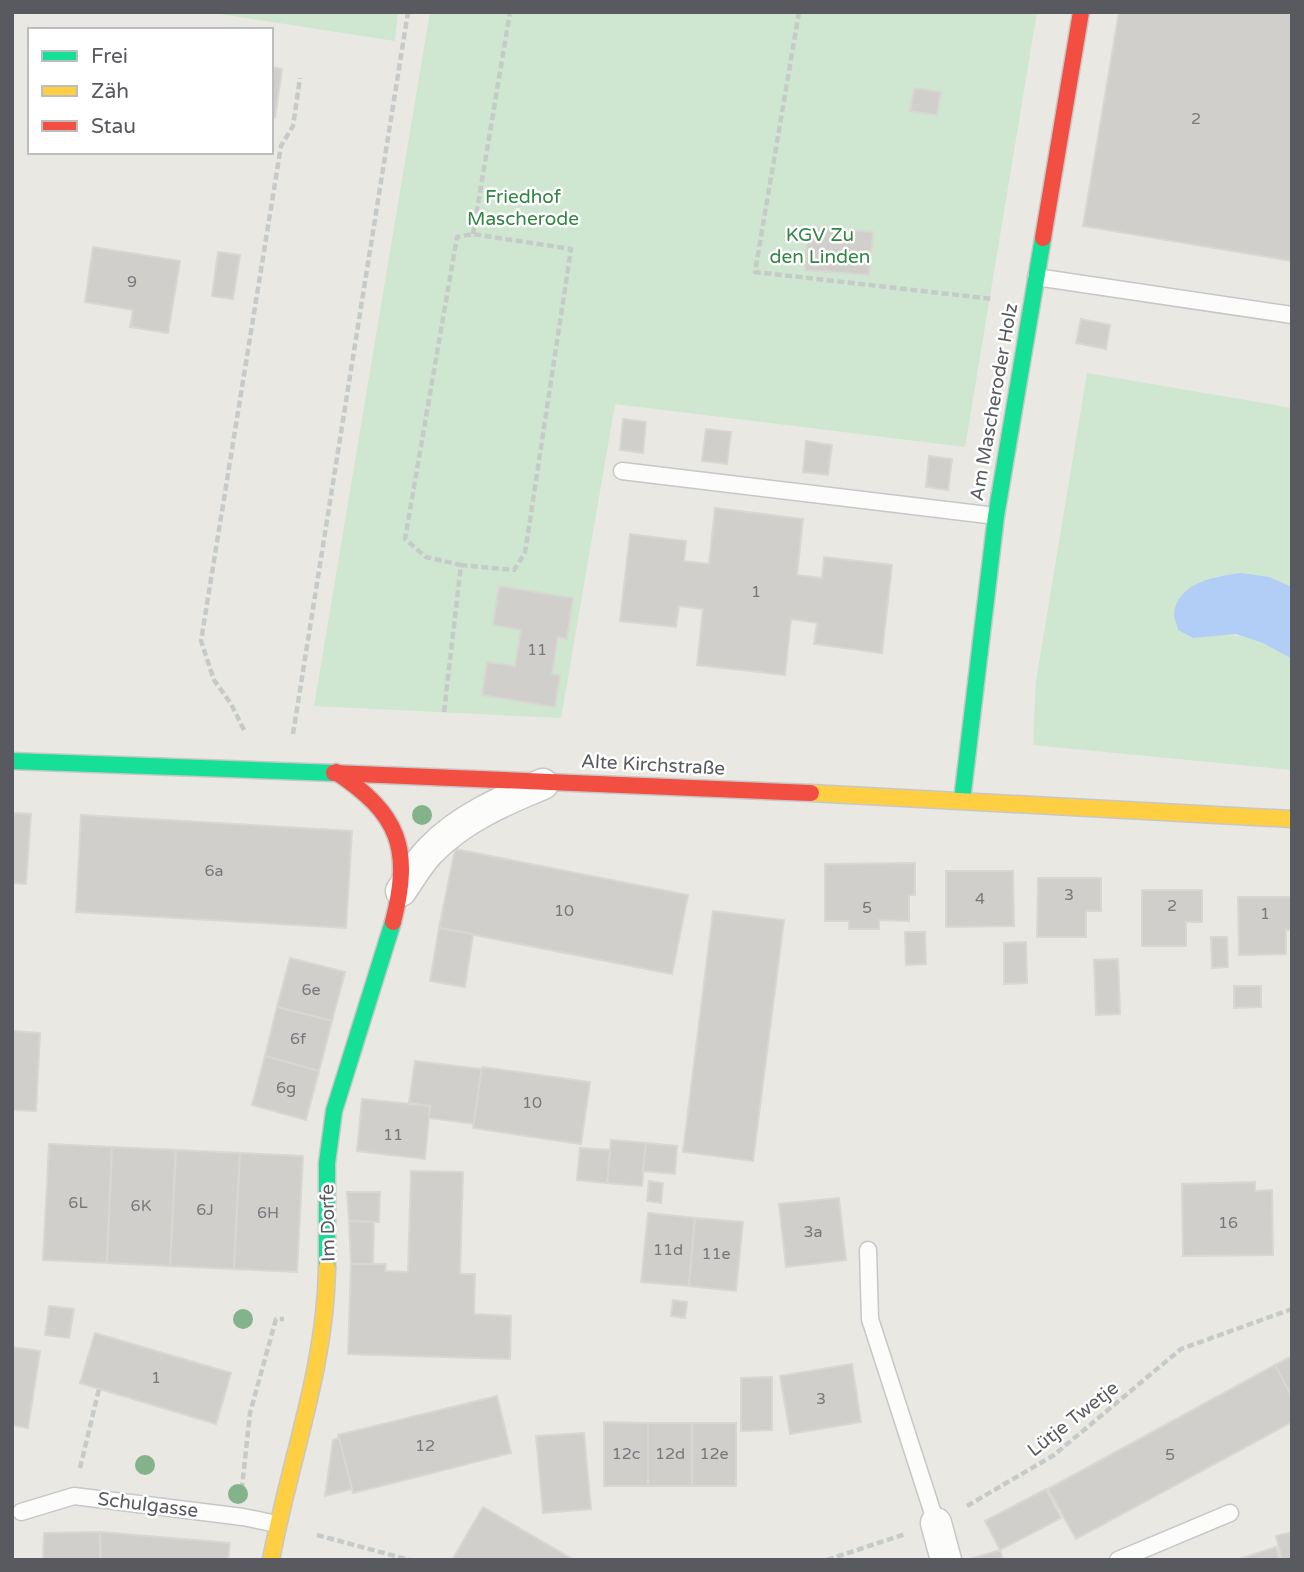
<svg xmlns="http://www.w3.org/2000/svg" width="1304" height="1572" font-family="'Varela Round',sans-serif">
<style>
.green{fill:#cfe6d0}
.water{fill:#b2cef6}
.building{fill:#d0cfcc;stroke:#d8d7d1;stroke-width:2}
.lines{fill:none;stroke-linecap:round;stroke-linejoin:round}
.lane-casing{stroke:#c6c7c6;stroke-width:19}
.street-casing{stroke:#c6c7c6;stroke-width:33}
.fast-casing{stroke:#c7c7c7;stroke-width:19}
.slow-casing{stroke:#c7c7c7;stroke-width:19}
.jam-casing{stroke:#c7c7c7;stroke-width:19}
.path{stroke:#c6cbc9;stroke-width:4.5;stroke-dasharray:7 3.5;stroke-linecap:butt}
.lane{stroke:#fcfcfb;stroke-width:16}
.street{stroke:#fcfcfb;stroke-width:30}
.fast{stroke:#16e098;stroke-width:16}
.slow{stroke:#ffcf43;stroke-width:16}
.jam{stroke:#f24e42;stroke-width:16}
.tree{fill:#84b28b}
.labels{text-anchor:middle;dominant-baseline:central;stroke-width:5;stroke-linejoin:round;paint-order:stroke}
.number-label{font-size:16px;fill:#77787c}
.park-label{font-size:19px;fill:#328544;stroke:#fff}
.street-label{font-size:19px;fill:#585a60;stroke:#fff}
</style>
<rect width="100%" height="100%" fill="#e9e8e2"/>
<g class="green">
<path d="M207,12h191l-3,29z"/>
<path d="M430,12h607l-72,435 -350,-43 -54,314 -247,-12z"/>
<path d="M1087,373l205,35v179c-29,-13 -46,-15 -78,-10l-21,61c41,-7 64,-3 99,21v111l-259,-25 3,-64z"/>
</g>
<path class="water" d="M1241,573l28,4 23,10v72l-29,-16 -27,-9 -43,4 -15,-8c-1,-5 -4,-12 -4,-16 3,-32 43,-38 67,-41z"/>
<g class="building">
<path d="M1119,12h173v249l-209,-35z"/>
<path d="M271,67l11,2 -7,49 -4,-1z"/>
<path d="M914,88l27,4 -4,23 -27,-4z"/>
<path d="M808,227l65,5 -4,43 -64,-5z"/>
<path d="M93,247l87,14 -12,72 -38,-6 3,-17 -48,-8z"/>
<path d="M218,252l22,3 -7,44 -21,-3z"/>
<path d="M1081,319l29,6 -4,24 -30,-6z"/>
<path d="M623,419l23,3 -3,31 -23,-3z"/>
<path d="M706,429l25,3 -4,32 -25,-3z"/>
<path d="M806,441l26,4 -4,30 -25,-3z"/>
<path d="M929,456l23,3 -4,31 -22,-3z"/>
<path d="M715,508l88,11 -6,56 25,3 2,-21 68,8 -10,88 -68,-9 3,-21 -26,-4 -6,56 -88,-10 6,-56 -24,-3 -3,21 -56,-6 10,-87 56,7 -2,20 25,3z"/>
<path d="M499,586l74,12 -6,41 -9,-2 -6,37 8,1 -5,32 -73,-12 5,-33 28,4 6,-36 -28,-5z"/>
<path d="M12,813l19,1 -5,70 -14,-1z"/>
<path d="M81,815l271,16 -6,97 -270,-16z"/>
<path d="M455,849l233,46 -16,79 -233,-46z"/>
<path d="M915,863v32h-6v26l-30,-1v9h-30v-8h-24v-57z"/>
<path d="M946,871h67l1,55 -68,1z"/>
<path d="M1038,878h63v33h-15v26h-49z"/>
<path d="M1142,890h60v32h-16v24h-44z"/>
<path d="M1238,897h54v33h-6v24l-47,1z"/>
<path d="M713,911l71,9 -31,241 -70,-9z"/>
<path d="M439,928l34,6 -8,53 -35,-6z"/>
<path d="M905,932h20l1,32 -20,1z"/>
<path d="M1211,937h16l1,30 -16,1z"/>
<path d="M1026,942l1,41 -23,1v-41z"/>
<path d="M290,958l55,14 -13,49 -55,-14z"/>
<path d="M1118,959l2,55 -24,1 -2,-55z"/>
<path d="M1234,986h27v21l-27,1z"/>
<path d="M277,1007l55,14 -13,50 -54,-15z"/>
<path d="M13,1031l27,2 -4,78 -24,-1z"/>
<path d="M265,1056l54,15 -13,49 -54,-15z"/>
<path d="M415,1061l67,8 -8,55 -45,-6 1,-12 -21,-3z"/>
<path d="M482,1067l108,15 -9,62 -108,-16z"/>
<path d="M362,1099l68,7 -5,53 -68,-8z"/>
<path d="M611,1140l35,3 -4,43 -35,-3z"/>
<path d="M646,1143l31,3 -2,28 -32,-3z"/>
<path d="M49,1144l63,3 -5,116 -64,-3z"/>
<path d="M112,1147l64,3 -6,116 -63,-3z"/>
<path d="M580,1148l30,2 -3,33 -30,-3z"/>
<path d="M176,1150l64,3 -6,116 -64,-3z"/>
<path d="M240,1153l63,3 -6,116 -63,-3z"/>
<path d="M411,1171l52,1 -3,102h15l-1,40 37,2 -1,43 -162,-5 3,-90h35l-1,7 23,1z"/>
<path d="M649,1181l14,2 -2,20 -14,-2z"/>
<path d="M1255,1182v9l17,-1 1,65 -90,1 -1,-72z"/>
<path d="M347,1192h33l-1,30 -30,-1z"/>
<path d="M839,1198l7,62 -60,7 -7,-63z"/>
<path d="M648,1213l47,5 -6,68 -48,-4z"/>
<path d="M695,1218l48,4 -7,69 -47,-5z"/>
<path d="M349,1221l25,1 -1,42h-22z"/>
<path d="M673,1300l14,2 -2,16 -14,-2z"/>
<path d="M49,1306l25,3 -5,29 -24,-3z"/>
<path d="M95,1333l136,40 -15,51 -136,-41z"/>
<path d="M12,1347l28,4 -12,77 -16,-3z"/>
<path d="M1292,1356v41l-17,-32z"/>
<path d="M852,1364l9,58 -71,12 -10,-58z"/>
<path d="M1275,1365l17,32v25l-216,117 -28,-50z"/>
<path d="M772,1377v53l-31,1v-53z"/>
<path d="M497,1396l14,57 -158,40 -15,-58z"/>
<path d="M604,1422l44,1v63h-44z"/>
<rect x="648" y="1423" width="44" height="63"/>
<rect x="692" y="1423" width="44" height="63"/>
<path d="M584,1433l7,76 -48,4 -7,-77z"/>
<path d="M339,1438l13,51 -27,7 8,-56z"/>
<path d="M1046,1489l15,29 -61,32 -15,-29z"/>
<path d="M483,1507l91,53h-122z"/>
<path d="M100,1532v28h-57l1,-27z"/>
<path d="M100,1532l130,11 -2,17h-127z"/>
<path d="M1292,1532v28h-10l-6,-24z"/>
<path d="M1276,1547l4,13h-44z"/>
<path d="M1000,1550l3,10 -33,-1z"/>
</g>
<g class="lines">
<defs>
<g id="lane">
<path d="M1036,277l256,38"/>
<path d="M622,471l374,45"/>
<path d="M868,1250l2,69 66,204"/>
<path d="M21,1512l53,-16 169,21 34,7"/>
<path d="M1118,1560l112,-47"/>
</g>
<g id="street">
<path d="M401,891c9,-13 18,-29 29,-40 30,-32 74,-51 113,-67"/>
<path d="M936,1523l10,37"/>
</g>
<g id="fast">
<path d="M12,761l322,12"/>
<path d="M962,800l34,-284 47,-278"/>
<path d="M327,1267v-104l7,-52 59,-189"/>
</g>
<g id="slow">
<path d="M811,793l481,26"/>
<path d="M271,1560c18,-98 55,-192 56,-293"/>
</g>
<g id="jam">
<path d="M1043,238l38,-226"/>
<path d="M336,772c63,42 76,76 57,150"/>
<path d="M334,773l477,20"/>
</g>
</defs>
<use href="#lane" class="lane-casing"/>
<use href="#street" class="street-casing"/>
<use href="#fast" class="fast-casing"/>
<use href="#slow" class="slow-casing"/>
<use href="#jam" class="jam-casing"/>
<g class="path">
<path d="M799,12l-44,260 238,27"/>
<path d="M473,234l37,-222"/>
<path d="M444,712l17,-147 -35,-8 -21,-18 52,-302 16,-3 98,15 -46,304 -11,17 -53,-5"/>
<path d="M244,730l-13,-26 -17,-24 -13,-39 80,-495 12,-20 7,-48"/>
<path d="M293,734l115,-722"/>
<path d="M80,1468l19,-79"/>
<path d="M244,1489l-2,-2 8,-74 26,-94h8"/>
<path d="M967,1506l87,-51 127,-106 111,-40"/>
<path d="M317,1535l93,25"/>
<path d="M827,1560l78,-26"/>
</g>
<use href="#lane" class="lane"/>
<use href="#street" class="street"/>
<use href="#fast" class="fast"/>
<use href="#slow" class="slow"/>
<use href="#jam" class="jam"/>
</g>
<g class="tree">
<circle cx="422" cy="815" r="10"/>
<circle cx="243" cy="1319" r="10"/>
<circle cx="145" cy="1465" r="10"/>
<circle cx="238" cy="1494" r="10"/>
</g>
<g class="labels">
<g class="number-label">
<text x="1196" y="119">2</text>
<text x="132" y="282">9</text>
<text x="756" y="592">1</text>
<text x="537" y="650">11</text>
<text x="214" y="871">6a</text>
<text x="1069" y="895">3</text>
<text x="980" y="899">4</text>
<text x="1172" y="906">2</text>
<text x="867" y="908">5</text>
<text x="564" y="911">10</text>
<text x="1265" y="914">1</text>
<text x="311" y="990">6e</text>
<text x="298" y="1039">6f</text>
<text x="286" y="1088">6g</text>
<text x="532" y="1103">10</text>
<text x="393" y="1135">11</text>
<text x="78" y="1203">6L</text>
<text x="141" y="1206">6K</text>
<text x="205" y="1210">6J</text>
<text x="268" y="1213">6H</text>
<text x="1228" y="1223">16</text>
<text x="813" y="1232">3a</text>
<text x="668" y="1250">11d</text>
<text x="716" y="1254">11e</text>
<text x="156" y="1378">1</text>
<text x="821" y="1399">3</text>
<text x="425" y="1446">12</text>
<text x="626" y="1454">12c</text>
<text x="670" y="1454">12d</text>
<text x="714" y="1454">12e</text>
<text x="1170" y="1455">5</text>
</g>
<g class="park-label">
<text x="523" y="197">Friedhof<tspan x="523" dy="22">Mascherode</tspan></text>
<text x="820" y="235">KGV Zu<tspan x="820" dy="22">den Linden</tspan></text>
</g>
<g class="street-label">
<text transform="translate(994 402) rotate(-80)">Am Mascheroder Holz</text>
<text transform="translate(653 765) rotate(3)">Alte Kirchstraße</text>
<text transform="translate(328 1223) rotate(-91)">Im Dorfe</text>
<text transform="translate(1073 1419) rotate(-38)">Lütje Twetje</text>
<text transform="translate(148 1505) rotate(7)">Schulgasse</text>
</g>
</g>
<rect width="1304" height="1572" fill="none" stroke="#585a60" stroke-width="28"/>
<rect x="28" y="28" width="245" height="126" fill="#ffffff" stroke="#bcbdbf" stroke-width="2"/>
<rect x="42" y="51" width="35" height="10" fill="#16e098" stroke="#bcbdbf" stroke-width="2"/>
<text x="91" y="63" font-size="21" fill="#585a60">Frei</text>
<rect x="42" y="86" width="35" height="10" fill="#ffcf43" stroke="#bcbdbf" stroke-width="2"/>
<text x="91" y="98" font-size="21" fill="#585a60">Zäh</text>
<rect x="42" y="121" width="35" height="10" fill="#f24e42" stroke="#bcbdbf" stroke-width="2"/>
<text x="91" y="133" font-size="21" fill="#585a60">Stau</text>
</svg>
